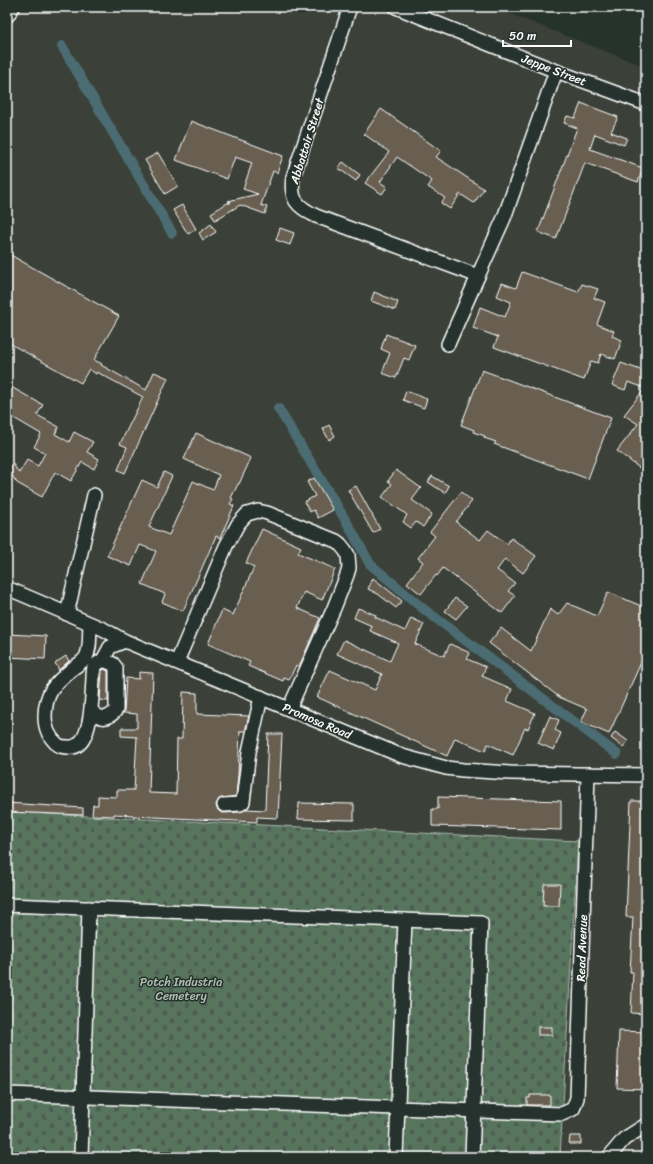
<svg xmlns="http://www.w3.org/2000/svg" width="653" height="1164" font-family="Sriracha,sans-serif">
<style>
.built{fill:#3a4038}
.cemetery{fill:url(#cemetery-stones);stroke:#aabaae}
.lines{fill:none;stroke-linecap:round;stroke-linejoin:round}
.canal{stroke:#4b6c72;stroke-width:10}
.building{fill:#685f51;stroke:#fff}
.minor-casing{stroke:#fff;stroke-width:16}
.minor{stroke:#26332d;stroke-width:13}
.labels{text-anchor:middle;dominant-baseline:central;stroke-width:3;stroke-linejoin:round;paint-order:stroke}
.street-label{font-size:12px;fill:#fff;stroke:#26332d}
.park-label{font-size:12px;fill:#b3c0b6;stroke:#26332d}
</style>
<defs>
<pattern id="cemetery-stones" width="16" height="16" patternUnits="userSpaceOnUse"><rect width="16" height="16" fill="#56745c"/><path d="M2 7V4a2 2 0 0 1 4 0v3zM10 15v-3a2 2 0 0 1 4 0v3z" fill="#505c52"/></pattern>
</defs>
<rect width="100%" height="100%" fill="#26332d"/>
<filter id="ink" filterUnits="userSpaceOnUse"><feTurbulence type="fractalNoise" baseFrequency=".025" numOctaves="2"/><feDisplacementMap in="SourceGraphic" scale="8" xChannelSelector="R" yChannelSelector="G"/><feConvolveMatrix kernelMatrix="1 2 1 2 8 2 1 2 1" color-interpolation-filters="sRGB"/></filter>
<g filter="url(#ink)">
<path class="built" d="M7,7h485l154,60v1090h-639z"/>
<path class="cemetery" d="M7,812l571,29 -18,316h-553z"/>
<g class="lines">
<g class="canal">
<path d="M62,46l110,187"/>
<path d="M278,408l71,118 21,38 51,43 196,147"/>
</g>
</g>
<g class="building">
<path d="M581,103l37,14 -7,15 16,6 -3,7 -29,-11 -5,15 53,19 -5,14 -53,-19 -29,76 -18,-7 39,-104 -13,-5 3,-7 8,2z"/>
<path d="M381,109l60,42 -5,6 48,32 -10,14 -14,-9 -10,15 -9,-6 4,-5 -17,-11 4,-6 -35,-24 -17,25 7,5 -5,7 -17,-11 24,-31 -25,-18z"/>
<path d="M191,121l92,35 -6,17 -4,-2 -12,34 6,2 -2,7 -25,-9 -25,15 -4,-7 18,-11v2l2,-2 -3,-1 30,-7 -15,-5 9,-26 -17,-6 -8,22 -51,-19z"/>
<path d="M158,153l20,33 -13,8 -20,-34z"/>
<path d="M343,162l17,13 -4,6 -18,-13z"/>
<path d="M182,205l14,24 -8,5 -15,-24z"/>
<path d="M211,224l5,8 -13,8 -4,-7z"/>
<path d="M280,228l14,5 -4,12 -14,-5z"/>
<path d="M7,253l112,63 -25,44 8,4 -1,1 45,25 8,-18 14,6 -43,95 -7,-3 9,-23 -7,-3 23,-47 -46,-25 -1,2 -7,-5 -8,14 -74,-41z"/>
<path d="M522,272l56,20 4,-8 16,5 -4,9 11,4 -8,22 17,7 -2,5 10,4 -7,19 -14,-5 -3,9 -7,-2 -7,19 -90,-33 4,-10 -25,-9 7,-21 25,10 6,-15 -14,-6 5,-13 14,5z"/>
<path d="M374,292l24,10 -3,8 -24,-9z"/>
<path d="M386,334l29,11 -6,15 -5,-2 -8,20 -14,-5 8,-20 -9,-4z"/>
<path d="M621,363l25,9v101l-29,-22 21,-27 -14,-9 21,-27 -17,-6 -3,8 -13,-5z"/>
<path d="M482,370l129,48 -23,61 -94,-35 2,-2 -12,-4 1,-2 -12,-4 1,-2 -13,-5z"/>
<path d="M11,387l32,18 -6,10 22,12 -4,7 14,8 5,-10 19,10 -6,10 12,7 -5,10 -12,-7 -11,19 -16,-9 -13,25 -25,-14 -10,-15 6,-4 6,9 8,-13 11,6 7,-13 -11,-6 7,-13 -34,-20v-20z"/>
<path d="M406,391l21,8 -3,9 -21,-8z"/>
<path d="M329,425l6,11 -6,4 -6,-11z"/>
<path d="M196,433l55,25 -12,26h-1l-7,14 2,1 -3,5 4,2 -14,32 -4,-2 -33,75 -21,-9 3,-8 -23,-10 14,-33 -16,-6 -9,21 -24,-10 35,-76 15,7 7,-15 8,4 -23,51 20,8 24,-54 20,9 6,-15 -35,-16z"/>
<path d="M396,470l25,18 -9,12 20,14 -9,13 -7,-5 -5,6 -8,-6 4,-7 -25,-18 10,-13 -4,-3z"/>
<path d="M432,476l17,10 -4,7 -17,-11z"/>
<path d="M314,478l19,32 -15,8 -4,-8 -4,2 -6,-10 11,-6 -8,-14z"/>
<path d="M356,486l24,43 -7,4 -25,-43z"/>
<path d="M461,492l11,9 -16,21 24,18 8,-10 19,14 4,-6 25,18 -13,17 -18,-14 -8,11 18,13 -7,8 7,5 -13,17 -59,-45 -6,8 -1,-1 -15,19 -14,-11 16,-21 -5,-4 17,-22 -5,-4z"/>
<path d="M262,529l39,18 -3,6 37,16 -13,31 -18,-8 -7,16 23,10 -21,49 -3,-2 -7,15 -5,-2 -1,3 -35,-15 2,-4 -42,-18 14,-34 11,5 21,-48 -8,-4z"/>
<path d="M373,578l29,23 -6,7 -18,-14 -10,-5z"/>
<path d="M608,592l38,16v51l-3,-1 -34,76 -28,-12 6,-13 -28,-12 -70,-54 12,-15 30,23 19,-42 8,6 9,-12 30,13z"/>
<path d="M455,598l12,8 -11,13 -11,-8z"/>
<path d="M358,608l18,7 -1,2 30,14 6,-13 13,6 -9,20 29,12 6,-12 20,9 -3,6 19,8 -4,9 30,13 -5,12 28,12 -7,16 -3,-1 -12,27 -25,-11 -3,7 -30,-13 -8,18 -130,-59 13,-27 45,20 7,-16 -45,-20 7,-14 46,21 8,-18 -28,-12 2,-5 -18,-8z"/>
<path d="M7,634l39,2 -1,23 -38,-2z"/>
<path d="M66,656l3,5 -10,9 -4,-7z"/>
<path d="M104,669l4,2v30l-8,-1 2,-29z"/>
<path d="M139,672l14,1 -4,120 27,1 1,-55h5l1,-47 14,1v21l52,2 -4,15h-5l-2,44 -2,21 -17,3 -3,6 1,4 3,3 4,1 16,-1 7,-3 18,1 3,-76h14l-4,84 -21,-1v5l-124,-6v-1l-19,-1v2l-22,-1 1,-10h5v-9l19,1v-7h17l3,-53 -16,-1v-8h16v-14l-13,-1 2,-35 13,1z"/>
<path d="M550,716l9,4 -4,10 6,3 -7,17 -16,-7z"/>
<path d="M615,732l13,9 -5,6 -12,-9z"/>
<path d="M438,797l123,4v29l-129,-4v-17h6z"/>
<path d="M631,801h15v213l-15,-1 2,-41h-3l3,-55h-7z"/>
<path d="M7,803l76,5v7l-76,-3z"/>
<path d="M299,803l55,1v16l-56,-1z"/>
<path d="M544,884h16l-1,22h-16z"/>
<rect x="538" y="1027" width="14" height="8"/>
<path d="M619,1031l27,1v57l-29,-1z"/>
<path d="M530,1095h20v10h-23v-7h3z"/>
<path d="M570,1136h11v8h-12z"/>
</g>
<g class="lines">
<defs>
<g id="minor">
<path d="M350,7l-57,170c-3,22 3,29 23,39l162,60 26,-58 52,-147"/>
<path d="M396,7l160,64 90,33"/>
<path d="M7,16l6,-9"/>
<path d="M448,344l30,-68"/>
<path d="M7,588l96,41 22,12 277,115 44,12 17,2 47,3 136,2"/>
<path d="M67,614l27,-119"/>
<path d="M90,624c-1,10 1,24 -4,33 -3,5 -9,8 -14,12 -18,15 -27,24 -27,48 0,11 4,20 12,27 3,3 7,3 11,3 28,4 23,-65 26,-81l9,-6 7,-13 15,-6"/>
<path d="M177,662l49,-116 12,-22 9,-10 11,-3 9,2 69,28 4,3 5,6 3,5 1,13 -2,7 -13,33 -45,101"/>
<path d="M91,710c9,10 17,10 25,0v-42l-3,-4 -10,-4"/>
<path d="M224,805l16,-1 3,-2 6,-50 12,-55"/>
<path d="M7,905l474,18 -9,234"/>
<path d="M7,1094l555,20 11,-5 4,-11 11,-324"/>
<path d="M81,1157l8,-249"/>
<path d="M396,1157l9,-237"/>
<path d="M609,1157l15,-18 22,-14"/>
</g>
</defs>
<use href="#minor" class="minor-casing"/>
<use href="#minor" class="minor"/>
</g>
</g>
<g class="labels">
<g class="street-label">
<text transform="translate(554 70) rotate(21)">Jeppe Street</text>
<text transform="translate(307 141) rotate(-73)">Abbattoir Street</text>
<text transform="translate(317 721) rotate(23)">Promosa Road</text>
<text transform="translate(582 948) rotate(-88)">Read Avenue</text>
</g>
<g class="park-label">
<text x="181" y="982">Potch Industria<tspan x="181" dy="14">Cemetery</tspan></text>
</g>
</g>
<rect width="653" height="1164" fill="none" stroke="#26332d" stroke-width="24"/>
<rect x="12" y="12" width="629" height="1140" fill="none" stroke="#fff" stroke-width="1.5" filter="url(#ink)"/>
<path d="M503 40v6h68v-6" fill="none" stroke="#ffffff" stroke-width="2"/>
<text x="509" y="40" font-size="12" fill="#ffffff" stroke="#26332d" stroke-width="3" paint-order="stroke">50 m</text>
</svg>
